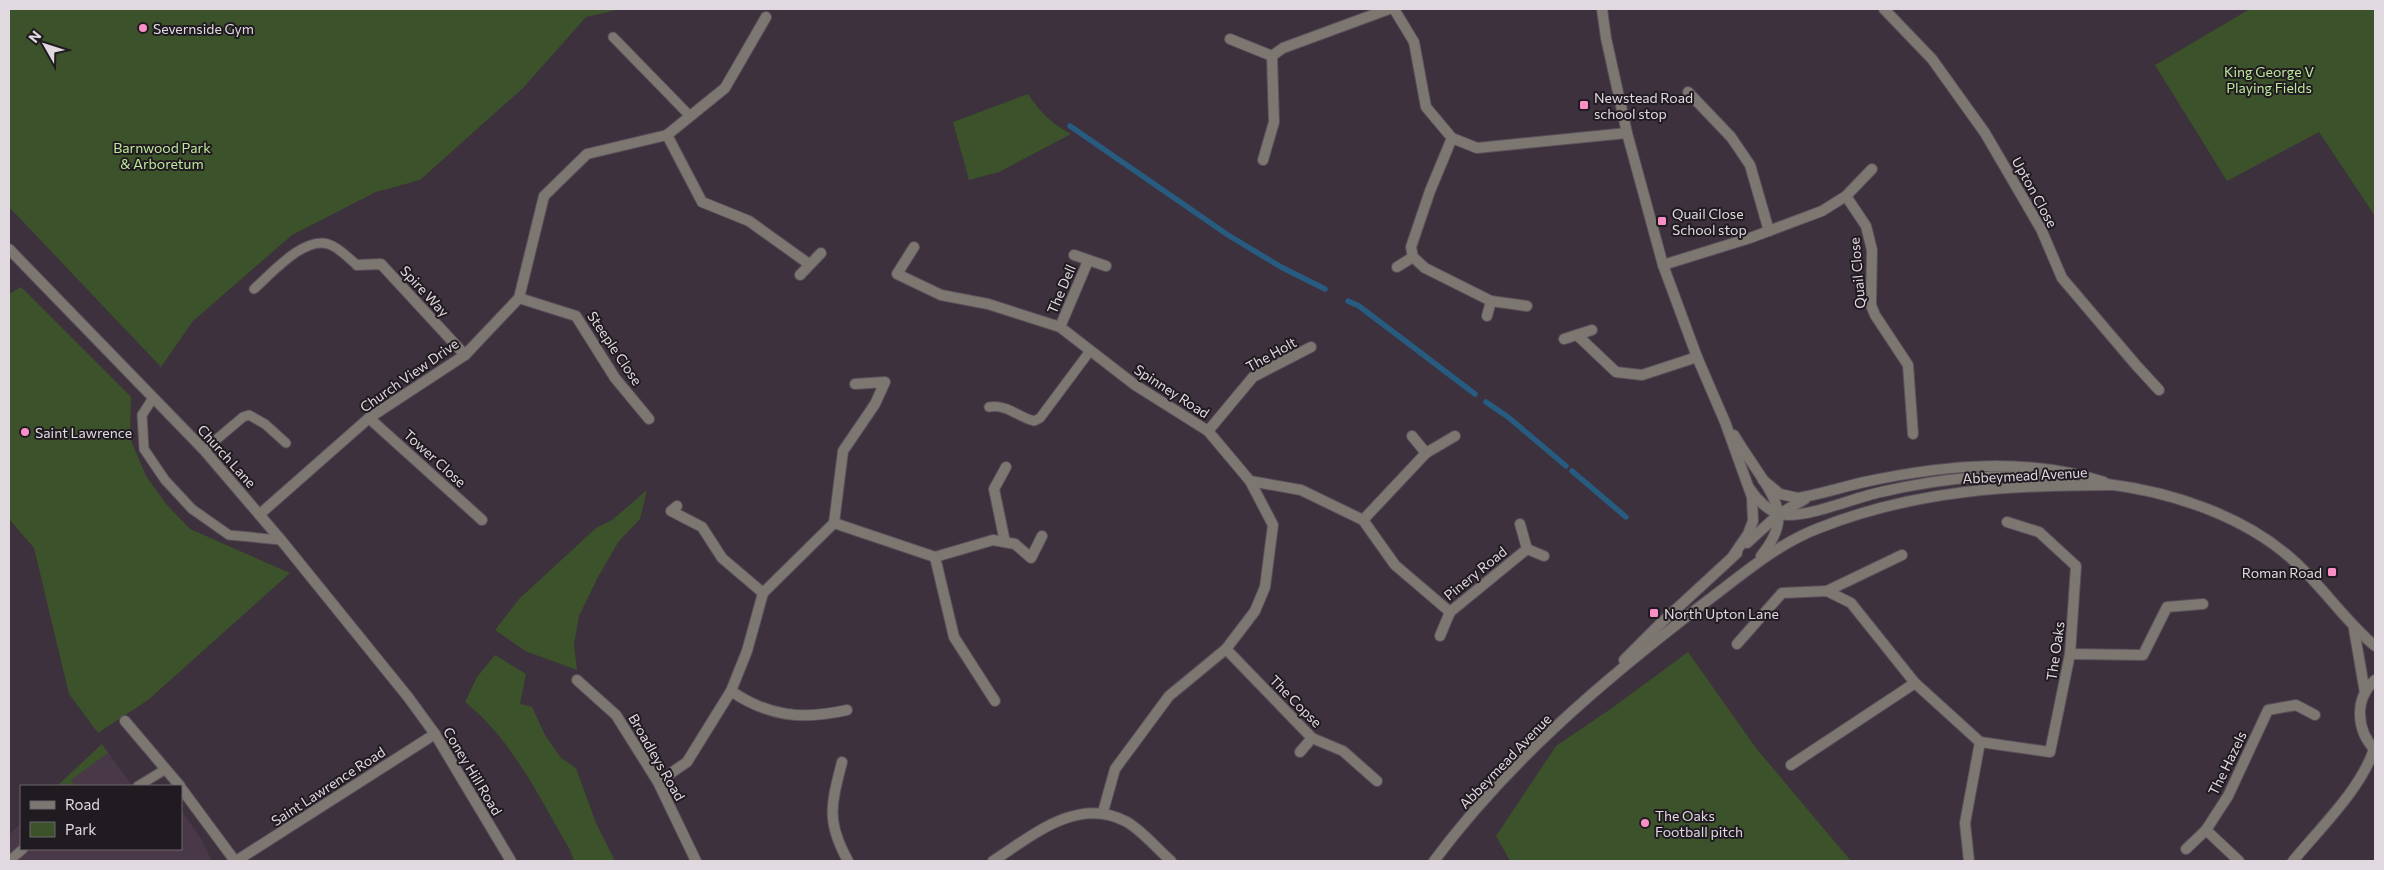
<svg xmlns="http://www.w3.org/2000/svg" width="2384" height="870" font-family="Commissioner,sans-serif">
<style>
.built{fill:#483848}
.green{fill:#3c522a}
.lines{fill:none;stroke-linecap:round;stroke-linejoin:round}
.stream{stroke:#275c80;stroke-width:5.5}
.service-casing{stroke:#5a4f5a;stroke-width:11}
.minor-casing{stroke:#5a4f5a;stroke-width:12}
.tertiary-casing{stroke:#5a4f5a;stroke-width:12}
.service{stroke:#7c7771;stroke-width:9}
.minor{stroke:#7c7771;stroke-width:10}
.tertiary{stroke:#7c7771;stroke-width:10}
.poi-dot{fill:#fa8fc7;stroke:#201b20;stroke-width:2}
.labels{text-anchor:middle;dominant-baseline:central;stroke-width:4;stroke-linejoin:round;paint-order:stroke}
.poi-label{font-size:14px;fill:#e0d9e0;stroke:#201b20;text-anchor:start}
.park-label{font-size:14px;fill:#bee89b;stroke:#201b20}
.street-label{font-size:14px;fill:#e0d9e0;stroke:#201b20}
</style>
<rect width="100%" height="100%" fill="#3c313c"/>
<g class="built">
<path d="M102,744l29,40 13,-8 8,10h9h-104z"/>
<path d="M181,810l20,29 11,22h-203v-26l12,-12v26h160z"/>
</g>
<g class="green">
<path d="M9,9h612l-35,8 -63,71 -103,92 -44,12 -84,43 -99,86 -32,46 -152,-160z"/>
<path d="M2250,9h125v207l-56,-84 -92,49 -72,-116z"/>
<path d="M1028,94c12,18 24,30 43,40l-72,38 -30,8 -16,-58z"/>
<path d="M21,287l110,110 -1,41 16,38 21,29 23,24 100,44 -142,127 -50,33 -29,-39 -35,-146 -25,-29v-225z"/>
<path d="M647,490l-7,29 -21,22 -21,36 -19,39 -5,28 3,26 -52,-19 -30,-21 25,-32 76,-70 16,-8z"/>
<path d="M1688,652l68,96 95,113h-341l-14,-25 60,-90 56,-38z"/>
<path d="M495,655l31,19 -6,30 12,3 13,28 16,23 15,10 20,55 19,38h-41l-4,-11c-30,-51 -58,-111 -105,-148l12,-25z"/>
<path d="M102,744l6,9 -37,27 4,6h-18z"/>
</g>
<g class="lines">
<g class="stream">
<path d="M1070,126l158,109 53,32 44,22"/>
<path d="M1348,301l11,5 116,88"/>
<path d="M1486,402l22,15 58,49"/>
<path d="M1572,471l54,46"/>
</g>
<defs>
<g id="service">
<path d="M613,37l77,79"/>
<path d="M254,289c17,-15 50,-53 74,-45 11,3 20,14 29,21"/>
<path d="M153,398l-11,17 2,34 21,31 27,29 37,26 52,5"/>
<path d="M989,407c18,-3 29,10 45,14l6,-3 50,-67"/>
<path d="M204,450l39,-33 6,-2 16,9 21,19"/>
<path d="M138,786l28,-17"/>
<path d="M9,861l14,-12"/>
</g>
<g id="minor">
<path d="M1394,9l20,33 12,65 26,31 25,10 150,-15"/>
<path d="M1884,9l48,50 53,74 56,96 21,49 74,87 23,25"/>
<path d="M1230,39l42,17"/>
<path d="M1688,92l43,45 19,28 19,66"/>
<path d="M667,135l35,67 47,19 60,43"/>
<path d="M1452,138l-22,53 -19,56 2,10 12,11 66,33 36,5"/>
<path d="M1263,160l11,-38 -2,-66 11,-8 106,-39"/>
<path d="M1846,196l20,30 6,24 -1,55 4,10 33,50 5,69"/>
<path d="M914,247l-17,27 44,21 47,9 72,23 75,58 73,46 42,50 23,44 -8,62 -10,24 -29,38 -57,47 -54,73 -12,43"/>
<path d="M1074,255l32,11"/>
<path d="M357,265l24,-1 84,91"/>
<path d="M1663,265l87,-27 72,-27 24,-15 26,-27"/>
<path d="M1397,267l16,-10"/>
<path d="M800,275l21,-22"/>
<path d="M519,298l57,18 39,62 34,41"/>
<path d="M1487,316l4,-15"/>
<path d="M1060,327l28,-66"/>
<path d="M1577,335l39,37 26,3 55,-18"/>
<path d="M1564,339l28,-9"/>
<path d="M369,418l113,102"/>
<path d="M1208,431l45,-54 58,-30"/>
<path d="M1412,436l14,17"/>
<path d="M1250,481l51,9 62,30 32,45 55,47 77,-63 -7,-25"/>
<path d="M677,506l-6,5 31,16 20,31 41,35"/>
<path d="M260,514l109,-96 96,-63 54,-57 25,-102 43,-42 80,-19 58,-47 41,-71"/>
<path d="M1363,520l63,-67 29,-17"/>
<path d="M834,523l101,34 58,-17 22,4 16,14 11,-22"/>
<path d="M1005,542l-11,-53 12,-22"/>
<path d="M1527,549l17,7"/>
<path d="M935,557l19,80 41,64"/>
<path d="M1827,591l75,-36"/>
<path d="M1440,636l10,-24"/>
<path d="M1737,644l45,-51 45,-2 24,12 64,80 65,59 -15,81 4,38"/>
<path d="M1226,649l86,89 31,13 34,30"/>
<path d="M2070,654l73,1 24,-48 36,-3"/>
<path d="M577,680l39,35 42,67 38,79"/>
<path d="M731,691c38,26 72,29 116,19"/>
<path d="M125,721l55,65"/>
<path d="M1980,742l70,10 20,-98 6,-88 -37,-34 -32,-10"/>
<path d="M1300,752l12,-14"/>
<path d="M842,762c-11,43 -16,59 6,99"/>
<path d="M1791,765l124,-82"/>
<path d="M658,782l29,-20 44,-71 16,-40 16,-58 71,-70 9,-72 32,-47 10,-22 -30,2"/>
<path d="M181,788l54,73"/>
<path d="M2186,849l20,-19"/>
<path d="M236,861l199,-127"/>
<path d="M993,861c39,-25 84,-65 132,-40 15,7 33,29 46,40"/>
<path d="M2239,861l-33,-31 22,-34 40,-86 28,-5 19,10"/>
<path d="M2293,861c27,-33 68,-72 81,-112"/>
</g>
<g id="tertiary">
<path d="M1602,9l4,29 21,95 36,132 34,92 28,65 27,75 1,24 -5,13 -15,22"/>
<path d="M9,249l195,201 77,90 127,157 27,37 76,127"/>
<path d="M1734,435c9,15 19,29 28,43 21,31 23,48 -1,78"/>
<path d="M1763,480l17,14 18,4c24,-4 47,-12 71,-17 77,-16 158,-24 235,1"/>
<path d="M2107,484c65,8 138,32 187,77 30,27 51,60 81,85"/>
<path d="M1749,488c9,13 22,27 39,27 27,0 65,-17 93,-23 66,-15 121,-20 189,-12"/>
<path d="M1747,543l32,-29 26,-15"/>
<path d="M2354,629l11,64"/>
<path d="M1624,660l36,-36 77,-71"/>
<path d="M2375,680c-21,19 -19,50 0,70"/>
<path d="M1434,861c75,-101 173,-184 273,-260 36,-27 70,-57 112,-73 96,-38 191,-43 293,-43"/>
</g>
</defs>
<use href="#service" class="service-casing"/>
<use href="#minor" class="minor-casing"/>
<use href="#tertiary" class="tertiary-casing"/>
<use href="#service" class="service"/>
<use href="#minor" class="minor"/>
<use href="#tertiary" class="tertiary"/>
</g>
<g class="poi-dot">
<circle cx="143" cy="28" r="5"/>
<rect x="1579" y="100" width="10" height="10" rx="2.5"/>
<rect x="1657" y="216" width="10" height="10" rx="2.5"/>
<circle cx="25" cy="432" r="5"/>
<rect x="2327" y="567" width="10" height="10" rx="2.5"/>
<rect x="1649" y="608" width="10" height="10" rx="2.5"/>
<circle cx="1645" cy="823" r="5"/>
</g>
<g class="labels">
<g class="poi-label">
<text x="153" y="28">Severnside Gym</text>
<text x="1594" y="97">Newstead Road<tspan x="1594" dy="16">school stop</tspan></text>
<text x="1672" y="213">Quail Close<tspan x="1672" dy="16">School stop</tspan></text>
<text x="35" y="432">Saint Lawrence</text>
<text x="2322" y="572" text-anchor="end">Roman Road</text>
<text x="1664" y="613">North Upton Lane</text>
<text x="1655" y="815">The Oaks<tspan x="1655" dy="16">Football pitch</tspan></text>
</g>
<g class="park-label">
<text x="2269" y="71">King George V<tspan x="2269" dy="16">Playing Fields</tspan></text>
<text x="162" y="147">Barnwood Park<tspan x="162" dy="16">&amp; Arboretum</tspan></text>
</g>
<g class="street-label">
<text transform="translate(2035 192) rotate(61)">Upton Close</text>
<text transform="translate(1857 273) rotate(-95)">Quail Close</text>
<text transform="translate(1061 289) rotate(-67)">The Dell</text>
<text transform="translate(425 291) rotate(47)">Spire Way</text>
<text transform="translate(615 348) rotate(56)">Steeple Close</text>
<text transform="translate(1271 354) rotate(-29)">The Holt</text>
<text transform="translate(409 375) rotate(-35)">Church View Drive</text>
<text transform="translate(1172 391) rotate(33)">Spinney Road</text>
<text transform="translate(227 456) rotate(48)">Church Lane</text>
<text transform="translate(435 458) rotate(42)">Tower Close</text>
<text transform="translate(2025 475) rotate(-3)">Abbeymead Avenue</text>
<text transform="translate(1475 573) rotate(-39)">Pinery Road</text>
<text transform="translate(2055 651) rotate(-82)">The Oaks</text>
<text transform="translate(1296 701) rotate(45)">The Copse</text>
<text transform="translate(657 757) rotate(60)">Broadleys Road</text>
<text transform="translate(1505 761) rotate(-46)">Abbeymead Avenue</text>
<text transform="translate(2227 763) rotate(-64)">The Hazels</text>
<text transform="translate(473 771) rotate(59)">Coney Hill Road</text>
<text transform="translate(328 786) rotate(-33)">Saint Lawrence Road</text>
</g>
</g>
<rect width="2384" height="870" fill="none" stroke="#e0d9e0" stroke-width="20"/>
<rect x="20" y="785" width="162" height="65" fill="#201b20" stroke="#6d676d"/>
<rect x="30" y="801" width="25" height="8" fill="#7c7771" stroke="#6d676d"/>
<text x="65" y="810" font-size="15" fill="#e0d9e0">Road</text>
<rect x="30" y="822" width="25" height="15" fill="#3c522a" stroke="#6d676d"/>
<text x="65" y="835" font-size="15" fill="#e0d9e0">Park</text>
<g transform="translate(45 45) rotate(309)" stroke="#201b20" stroke-width="4" paint-order="stroke">
<path d="M0-4L9 19L0 12L-9 19Z" fill="#e0d9e0"/>
<text y="-8" font-size="14" font-weight="bold" text-anchor="middle" fill="#e0d9e0">N</text>
</g>
</svg>
